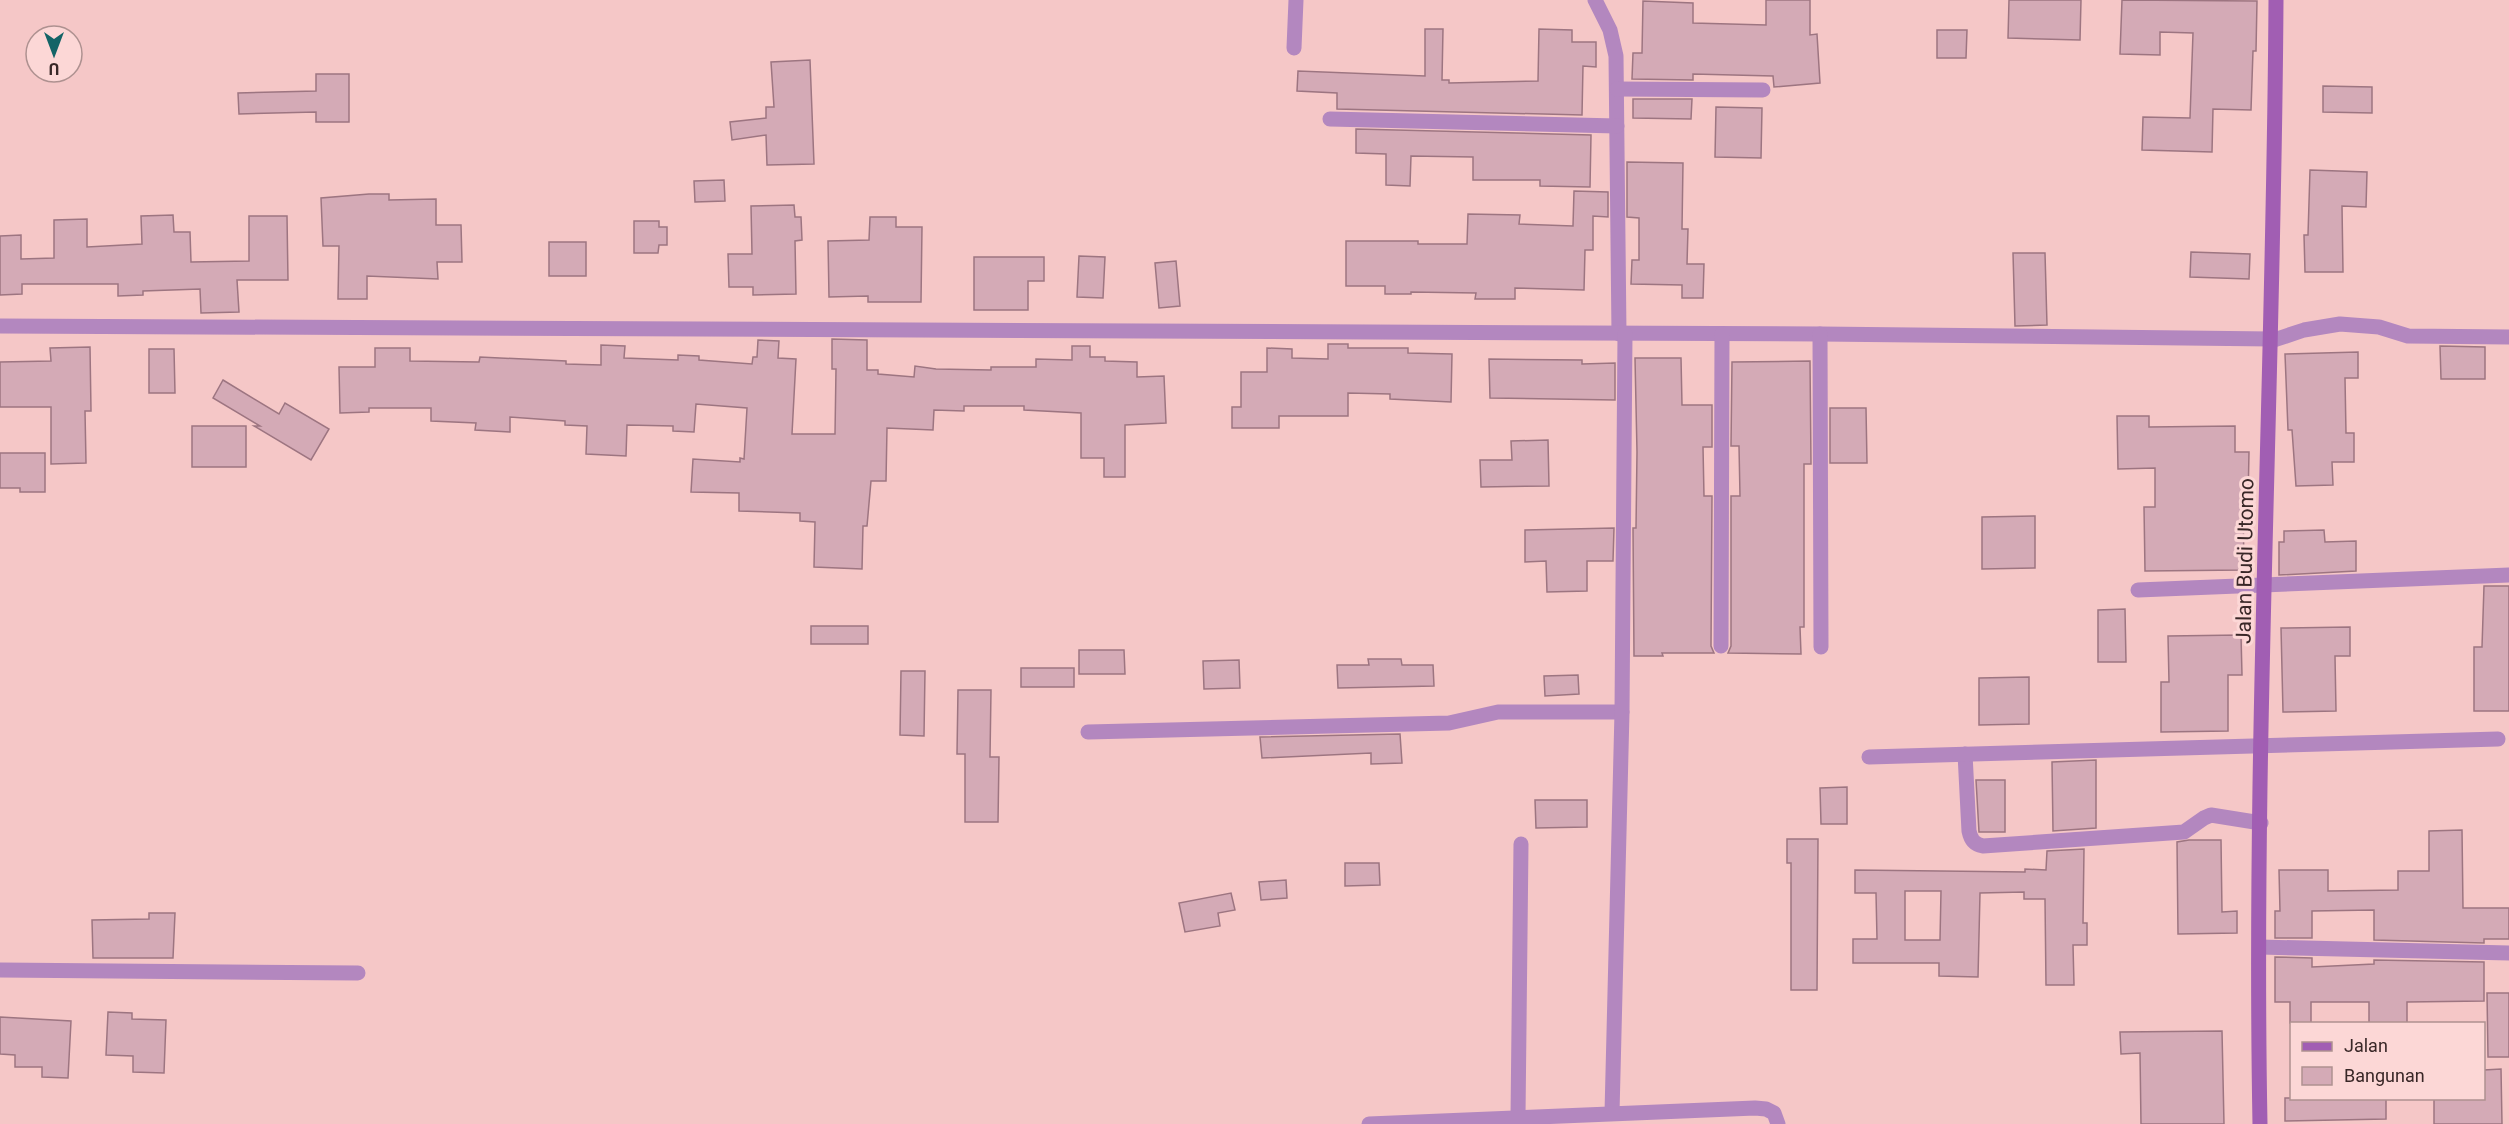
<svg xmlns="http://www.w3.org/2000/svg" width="2509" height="1124" font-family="Roboto,sans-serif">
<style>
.building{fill:#d4aab6;stroke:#9d7581;stroke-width:1.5;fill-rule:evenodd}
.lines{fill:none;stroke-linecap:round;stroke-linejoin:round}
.street{stroke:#b387bf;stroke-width:15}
.secondary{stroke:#a15eb3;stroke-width:15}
.labels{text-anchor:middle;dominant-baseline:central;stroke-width:6;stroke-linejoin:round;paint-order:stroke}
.street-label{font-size:21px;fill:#392727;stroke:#fcd7d6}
</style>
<rect width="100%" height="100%" fill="#f5c7c7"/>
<g class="building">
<path d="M1766,0h44v35l7,-1 3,49 -46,4 -1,-11 -80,-2v6l-61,-1 1,-26h9l1,-52 50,2v20l73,2z"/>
<path d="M2009,0h72l-1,40 -72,-2z"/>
<path d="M2122,0l135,1 -1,50h-3l-2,59 -38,-1 -1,43 -70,-2 1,-33 47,1 3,-85 -33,-1v23l-40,-1z"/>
<path d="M1425,29h18l-1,51h7v3l89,-2 1,-52 33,1v12h24v25l-13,-1 -1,49 -245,-6v-16l-40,-2 1,-20 127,5z"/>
<path d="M1937,30h30l-1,28h-29z"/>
<path d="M810,60l4,104 -47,1 -1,-30 -34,5 -2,-18 36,-4v-11h8l-3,-45z"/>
<path d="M316,74h33v48h-33v-10l-77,2 -1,-21 78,-2z"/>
<path d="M2323,86l49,1v26l-49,-1z"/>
<path d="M1633,99h59l-1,20 -58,-1z"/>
<path d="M1716,107l46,1 -1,50 -46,-1z"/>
<path d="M1356,129l235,6 -1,52 -50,-1v-6h-67v-23l-62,-1 -1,30 -24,-1v-31l-30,-1z"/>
<path d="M1627,162l56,1 -1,66h6l-1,35h17l-1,34h-21v-13l-51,-1 1,-24h7v-42l-12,-1z"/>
<path d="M2310,170l57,2 -1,35 -24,-1 1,66h-38l-1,-37h4z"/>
<path d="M724,180l1,21 -30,1 -1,-21z"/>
<path d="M1574,191l34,1v25l-15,-1v34h-8l-1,40 -69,-2v11h-40l1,-6 -65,-1v2h-26v-8h-39v-45h72v3h49l1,-30 52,1 -1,9 54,2z"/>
<path d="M369,194h20v6l47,-1v26h25l1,37h-25l1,17 -71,-3v23h-29l1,-53h-16l-2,-48z"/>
<path d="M794,205l1,12h6l1,23 -7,1 1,53 -43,1v-8h-24l-1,-33h24l-1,-48z"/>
<path d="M173,215l1,17h16l1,30 58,-1v-45h38l1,64h-51l2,32 -38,1 -1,-24 -57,2v4l-25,1v-12h-96v10l-22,1v-59l21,-1v24l33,-1v-38l33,-1v28l55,-3 -1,-28z"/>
<path d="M870,217h26v10h26l-1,75h-53v-6l-39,1 -1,-56 41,-1z"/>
<path d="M634,221h25v6h8v18h-8l-1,8h-24z"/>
<rect x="549" y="242" width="37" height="34"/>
<path d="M2191,252l59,2 -1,25 -59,-2z"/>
<path d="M2013,253h32l2,72 -32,1z"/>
<path d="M1079,256l26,1 -2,41 -26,-1z"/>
<path d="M974,257h70v24h-16v29h-54z"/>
<path d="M1176,261l4,45 -21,2 -4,-45z"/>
<path d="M832,339l35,1v30h11v4l36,3 1,-11 21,3 55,1v-3h45v-8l36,1v-14h18v11h15v4l32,1v15l27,-1 2,47 -41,2v52h-21v-19h-23v-45l-57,-3v-4h-60v5l-30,-1 -1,20 -46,-2 -1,53h-15l-4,45h-4l-1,43 -48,-2 1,-45 -15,-1v-8l-61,-2v-18l-48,-1 2,-33 47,3v-4l4,1 3,-51 -51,-4 -2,28 -21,-1v-5l-46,-1 -1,31 -40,-2 1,-28 -22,-1v-4l-55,-4v15l-35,-2 1,-7 -45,-2v-13h-62v4l-29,1 -1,-46h36v-19h35v13l69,1 1,-5 86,4v3l35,1v-20l24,1 -1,12 54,2v-5l21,1v4l53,4 1,-7h4l1,-17 21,1 -1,17 18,1 -4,75h43l1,-65h-4z"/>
<path d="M1328,344h20v4h60v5l44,1 -1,48 -61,-3v-5l-42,-1v23h-69v12h-47v-21h9v-35h26v-24l25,1v9l36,1z"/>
<path d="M2440,346l45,1v32h-44z"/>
<path d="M90,347l1,64h-6l1,52 -35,1v-57h-51v-45l51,-1 -1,-13z"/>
<path d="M149,349h25l1,44h-26z"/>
<path d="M2358,352v26h-13l1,55h8v29h-22l1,23 -37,1 -4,-56h-4l-3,-76z"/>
<path d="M1635,358h46l1,47h30v42h-9l1,49h8l-1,150 3,7h-52l1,3h-29l-1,-128h3l1,-76z"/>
<path d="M1489,359l93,1v4l33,-1v37l-125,-2z"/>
<path d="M1810,361l1,103h-7v163h-4l1,27 -73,-1 3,-7v-150h9l-1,-50h-8l1,-84z"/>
<path d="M223,380l56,34 6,-11 44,26 -18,31 -57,-34h6l-47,-28z"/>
<path d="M1830,408h36l1,55h-37z"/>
<path d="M2117,416h32v11l86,-1v26h14l-1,49h-5l1,69 -99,1 -1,-64h11v-39l-37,1z"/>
<rect x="192" y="426" width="54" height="41"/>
<path d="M1548,440l1,46 -68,1 -1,-27h32l-1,-19z"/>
<path d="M0,453h45v39h-25v-4h-20z"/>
<path d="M2035,516v52l-53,1v-52z"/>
<path d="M1614,528l-1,33h-26v30l-40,1 -1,-31 -21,1v-32z"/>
<path d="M2324,530l1,12 31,-1v30l-77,4v-33h5v-11z"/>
<path d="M2484,586h25v125h-35v-64h8z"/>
<path d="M2125,609l1,53h-28v-52z"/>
<rect x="811" y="626" width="57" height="18"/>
<path d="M2350,627v29h-15l1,55 -53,1 -2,-84z"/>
<path d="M2241,635l1,40h-14v56l-67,1v-50h8l-1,-46z"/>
<path d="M1079,650h45l1,24h-46z"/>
<path d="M1368,659h33l1,6h31l1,21 -96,2 -1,-23h32z"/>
<path d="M1239,660l1,28 -36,1 -1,-28z"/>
<rect x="1021" y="668" width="53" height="19"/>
<path d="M901,671h24l-1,65 -24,-1z"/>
<path d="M1578,675l1,19 -34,2 -1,-20z"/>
<path d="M2029,677v47l-50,1v-47z"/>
<path d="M958,690h33l-1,67h9l-1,65h-33v-68h-8z"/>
<path d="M1400,734l2,29 -31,1v-11l-109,5 -2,-21z"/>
<path d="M2096,760v68l-43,3 -1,-69z"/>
<path d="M1976,780h29v52h-26z"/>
<path d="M1847,787v37h-26l-1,-36z"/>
<path d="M1535,800h52v27l-51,1z"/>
<path d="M2462,830l1,78h46v31h-25v4l-110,-3v-30l-62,1v27h-37v-27h5l-1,-41h49v21l70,-1v-19h31v-40z"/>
<path d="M1787,839h31l-1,151h-26v-127h-4z"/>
<path d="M2189,840h32l1,72 15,-1v22l-59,1 -1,-92z"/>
<path d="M2084,849l-1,74h4v22h-14l1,40h-28l-1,-86h-21v-7l-44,1 -2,84 -39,-1v-13h-86v-24h24l-1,-46h-21v-23l170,2v-3l21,1 1,-19zM1905,891h36l-1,49h-35z"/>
<path d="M1345,863h34l1,22 -35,1z"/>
<path d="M1286,880l1,18 -26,2 -2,-18z"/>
<path d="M1231,893l4,17 -17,3 2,13 -35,6 -6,-29z"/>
<path d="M149,913h26l-2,45h-80l-1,-38 57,-1z"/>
<path d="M2275,957l37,1v9l62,-3v-4l110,2v39l-77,1v21h-38v-21h-58v21h-21v-21h-15z"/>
<path d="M2487,993h22v64h-21z"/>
<path d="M108,1012l24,1v6l34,1 -2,53 -31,-1v-16l-27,-1z"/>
<path d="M0,1017l71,4 -3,57 -26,-1v-10h-27v-12l-15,-1z"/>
<path d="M2222,1031l2,93h-83l-1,-71 -19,1 -1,-22z"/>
<path d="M2501,1069l1,55h-68v-26h50v-28z"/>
<path d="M2285,1098h101v21l-101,2z"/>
</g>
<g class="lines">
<g class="street">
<path d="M1595,0l15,30 6,26 3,278"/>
<path d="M1294,48l2,-48"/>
<path d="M1617,89l146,1"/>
<path d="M1330,119l287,7"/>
<path d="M0,326l1820,8 452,5"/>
<path d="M1820,334l1,313"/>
<path d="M2271,341l33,-11 36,-6 39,3 29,9 101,1"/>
<path d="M2138,590l371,-15"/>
<path d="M1721,646l1,-312"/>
<path d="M1088,732l361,-9 49,-11h124"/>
<path d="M1965,754l4,77c2,9 5,13 14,15l201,-14 20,-14 7,-3 50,8"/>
<path d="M1869,757l629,-18"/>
<path d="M2260,947l249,6"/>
<path d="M0,970l358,3"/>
<path d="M1612,1113l10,-401 3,-378"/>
<path d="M1518,1117l3,-273"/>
<path d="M1369,1124l386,-16 11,1 8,4 4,11"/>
</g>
<path class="secondary" d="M2260,1124c-7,-375 14,-749 16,-1124"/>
</g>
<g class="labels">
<g class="street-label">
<text transform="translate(2245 561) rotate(-89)">Jalan Budi Utomo</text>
</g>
</g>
<rect x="2290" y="1022" width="195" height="78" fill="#fcd7d6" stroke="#ae9190" stroke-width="1.5"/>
<rect x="2302" y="1042" width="30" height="9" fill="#a15eb3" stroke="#ae9190" stroke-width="1.5"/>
<text x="2344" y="1052" font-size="18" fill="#392727">Jalan</text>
<rect x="2302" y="1067" width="30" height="18" fill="#d4aab6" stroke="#ae9190" stroke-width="1.5"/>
<text x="2344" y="1082" font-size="18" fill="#392727">Bangunan</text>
<g transform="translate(54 54) rotate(180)"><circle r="28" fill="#fcd7d6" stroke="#ae9190" stroke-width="1.5"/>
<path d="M0-4.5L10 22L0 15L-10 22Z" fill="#146467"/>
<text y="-9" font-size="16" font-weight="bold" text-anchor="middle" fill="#392727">U</text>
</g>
</svg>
